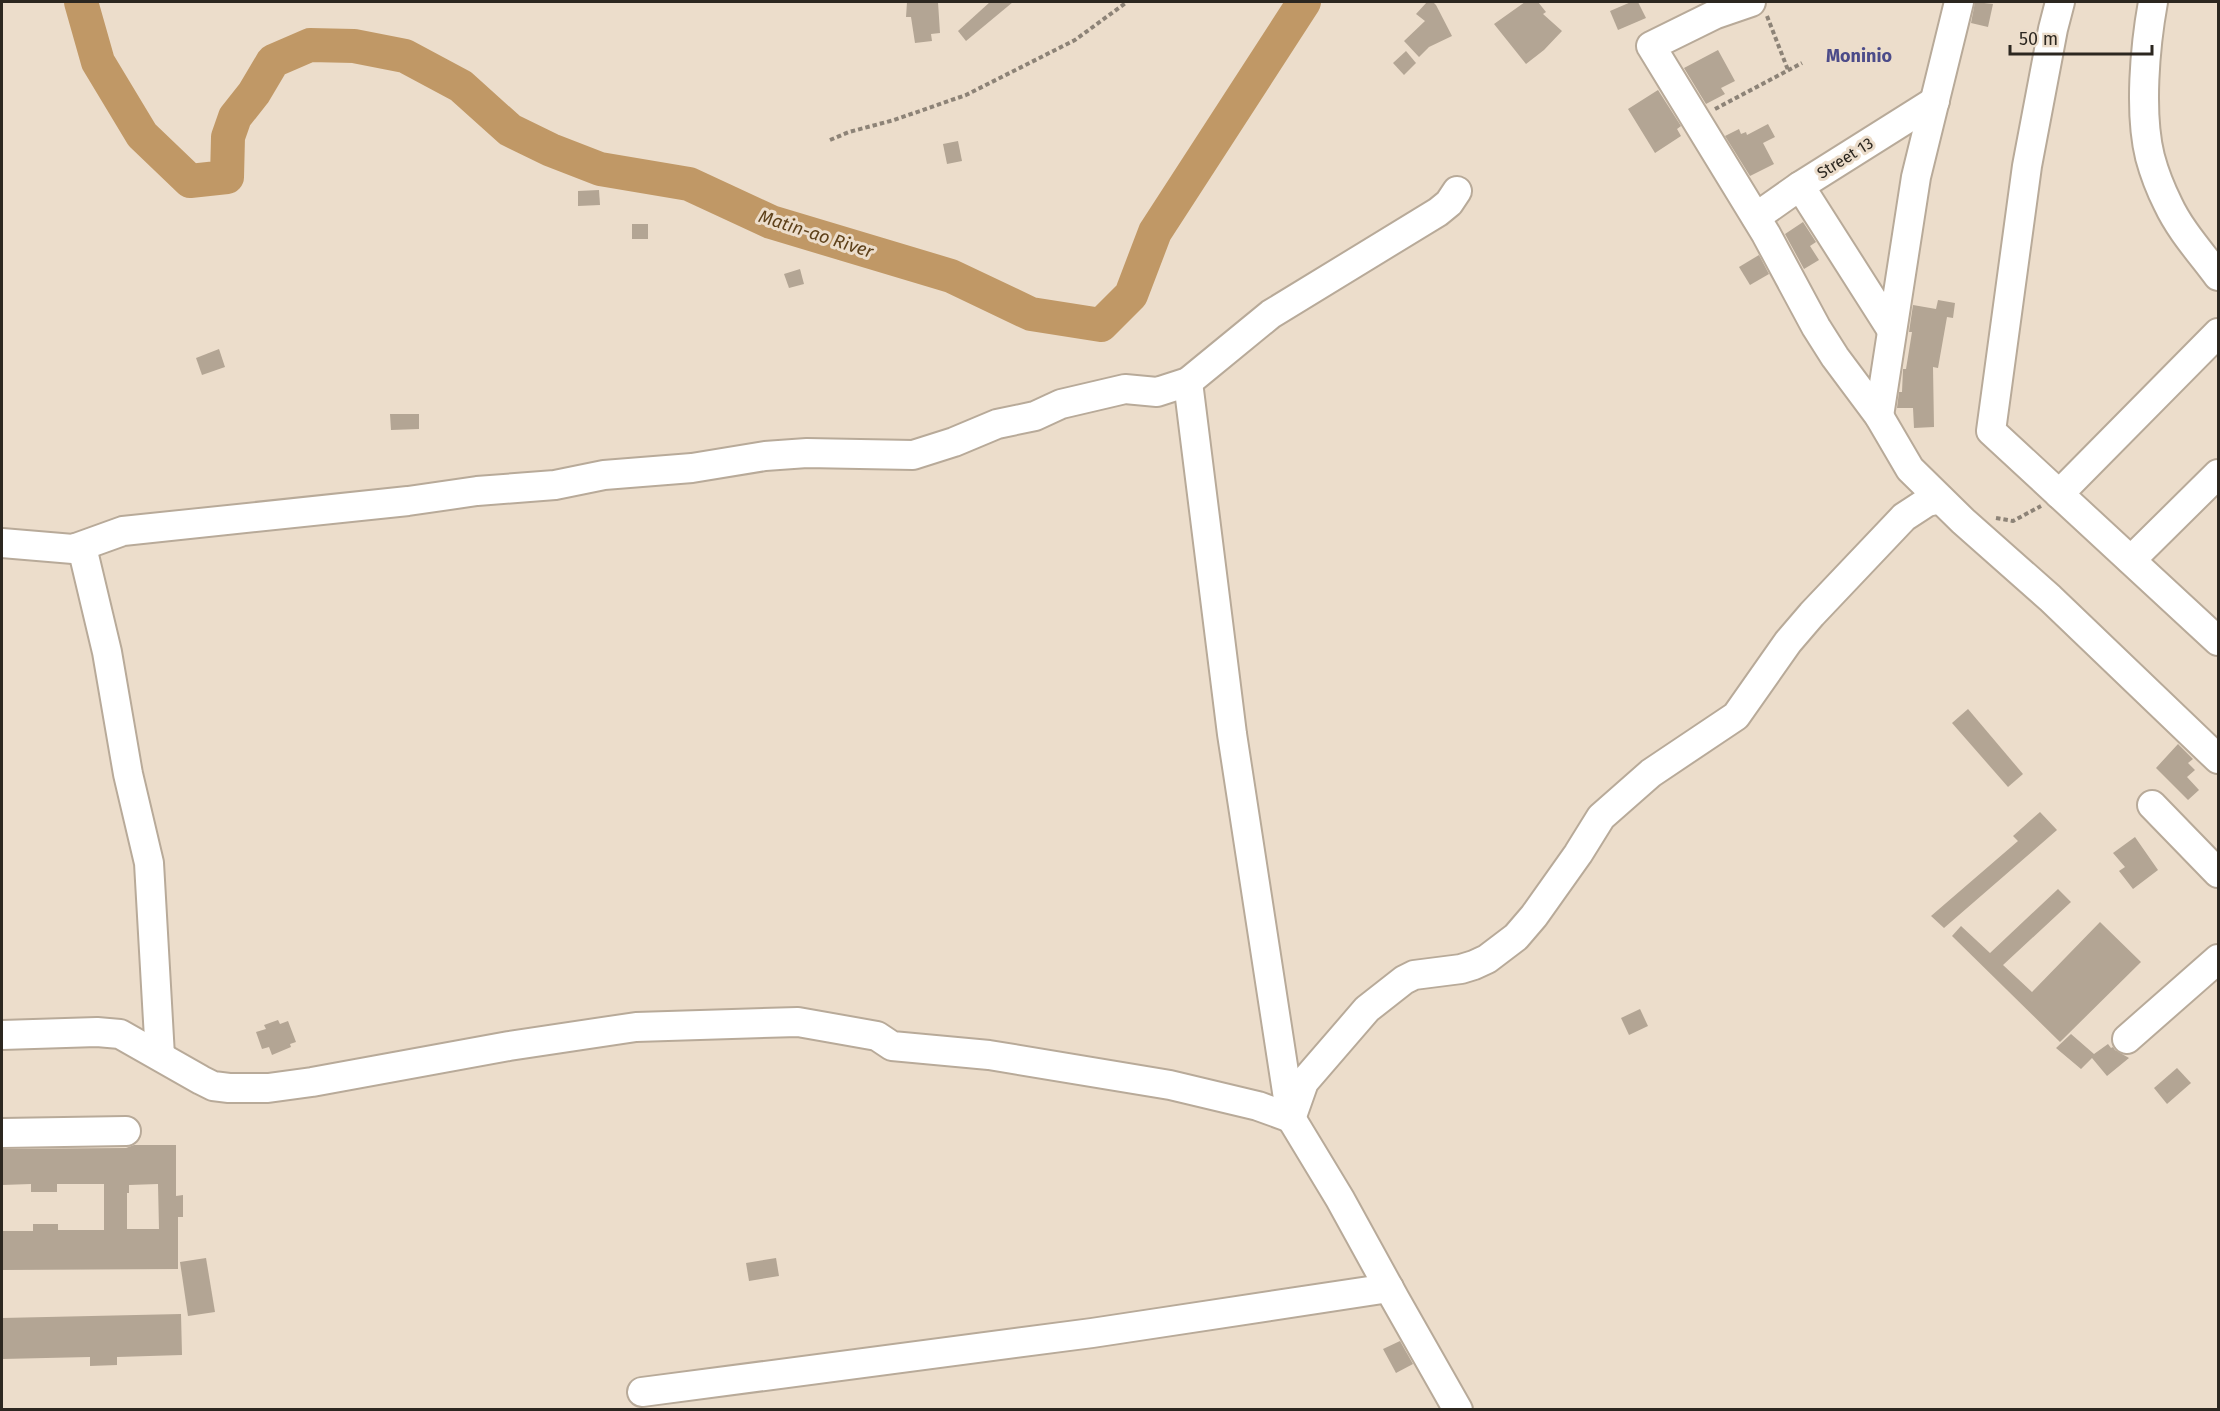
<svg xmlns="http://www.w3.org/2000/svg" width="2220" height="1411" font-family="'Fira Sans',sans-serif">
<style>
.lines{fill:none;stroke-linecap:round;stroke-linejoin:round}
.river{stroke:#c09866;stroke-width:34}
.building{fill:#b3a594;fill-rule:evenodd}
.minor-casing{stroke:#b8aa99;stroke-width:32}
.path{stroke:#8d8377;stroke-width:4;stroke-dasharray:4.5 3;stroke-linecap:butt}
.minor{stroke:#fff;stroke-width:28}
.labels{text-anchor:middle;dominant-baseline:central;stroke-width:6;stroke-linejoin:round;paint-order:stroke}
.street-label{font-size:16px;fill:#2c2720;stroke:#ecddcb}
.neighbourhood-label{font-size:18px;font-weight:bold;fill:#4c4b89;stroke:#ecddcb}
.water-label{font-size:18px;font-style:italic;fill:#5e411a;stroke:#ecddcb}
</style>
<rect width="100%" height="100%" fill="#ecddcb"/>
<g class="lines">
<path class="river" d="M81,2l17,60 44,73 48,46 37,-4 1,-40 7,-20 19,-24 19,-32 37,-16 44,1 51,10 56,30 49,44 41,20 49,19 89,15 82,38 180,54 80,38 70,11 30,-30 24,-63 149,-230"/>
</g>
<g class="building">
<path d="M907,2h31l2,31 -9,1 1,7 -17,2 -4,-26h-5z"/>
<path d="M990,2h23l-47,39 -8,-10z"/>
<path d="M1427,2h6l3,3 16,31 -23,11 -10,10 -15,-16 21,-20 -9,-7z"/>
<path d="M1525,2h13l8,10 -3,2 19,17 -18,19 -18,14 -32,-40z"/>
<path d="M1631,2h7l8,16 -28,12 -8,-19z"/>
<path d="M1975,2l18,2 -5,23 -17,-4z"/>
<path d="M1718,50l17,31 -14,7 4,6 -19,10 -22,-36z"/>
<path d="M1406,51l10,12 -12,12 -11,-12z"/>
<path d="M1658,90l23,36 -4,3 4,7 -26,17 -27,-44z"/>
<path d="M1768,124l7,13 -12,6 11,21 -24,12 -25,-40 14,-7 2,5 5,-2 1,3z"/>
<path d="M958,141l4,20 -15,3 -4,-20z"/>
<path d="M599,190l1,15 -22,1v-15z"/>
<path d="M1803,222l13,20 -6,4 9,14 -15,9 -19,-35z"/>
<rect x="632" y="224" width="16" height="15"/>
<path d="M1759,255l10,19 -19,11 -11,-18z"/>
<path d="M800,269l4,15 -15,4 -5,-14z"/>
<path d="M1938,300l17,3 -2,15 -6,-1 -9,51 -5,-1 1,60 -20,1 -1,-20h-16l2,-16h3l1,-23h3l6,-37h-3l4,-27 23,4z"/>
<path d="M219,349l6,18 -23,8 -6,-17z"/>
<path d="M390,414h29v15l-28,1z"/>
<path d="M1968,709l55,65 -15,13 -56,-64z"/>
<path d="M2178,744l15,15 -5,4 7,7 -8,7 12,13 -11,10 -32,-32z"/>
<path d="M2040,812l17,18 -113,98 -13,-12 87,-75 -5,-5z"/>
<path d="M2135,837l23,33 -25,19 -14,-18 6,-4 -12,-14z"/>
<path d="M2058,889l13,13 -68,63 29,27 68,-70 41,40 -81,80 -108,-106 9,-10 29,27z"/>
<path d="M1640,1009l8,17 -19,9 -8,-17z"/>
<path d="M278,1020l2,4 8,-3 8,21 -6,2 1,3 -19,8 -3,-8 -7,2 -6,-17 10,-3 -2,-4z"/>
<path d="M2071,1034l23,20 14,-10 3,4 2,-1 2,3 14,8 -22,18 -15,-18 -11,11 -25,-21z"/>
<path d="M2177,1068l14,15 -24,21 -13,-16z"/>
<path d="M134,1145h42v51l7,-1v22h-5v52l-176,1v-39h31v-7h25v6h46v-46h-47v8h-26v-8l-29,1v-36l124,-1zM158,1184l1,45h-32v-36h2v-8z"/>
<path d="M206,1258l9,54 -27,4 -8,-54z"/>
<path d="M776,1258l3,18 -30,5 -3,-18z"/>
<path d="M181,1314l1,41 -65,2v8l-27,1v-9l-88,2v-41z"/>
<path d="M1400,1341l13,23 -17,9 -13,-24z"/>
</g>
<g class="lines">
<defs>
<g id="minor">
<path d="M1751,2l-35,12 -65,32 115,188 50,93 19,30 44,59 31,53 53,52 87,77 168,161"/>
<path d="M2060,2l-7,27 -26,137 -36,265 227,210"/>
<path d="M2153,2c-8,44 -14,111 -3,155 4,15 11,33 18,47 12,26 33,49 50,72"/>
<path d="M1800,186l91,143"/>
<path d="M1756,217l44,-31 135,-85"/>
<path d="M1188,382l44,352 59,384 49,81 55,100 63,111"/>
<path d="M1879,416l37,-239 43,-175"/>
<path d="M2059,494l159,-161"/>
<path d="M2,543l71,6 50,-18 285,-30 69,-10 78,-6 49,-10 88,-7 73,-12 42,-3 106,2 41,-13 43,-18 38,-8 26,-12 64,-15 32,3 31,-10 83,-68 167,-102 11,-9 8,-12"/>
<path d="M82,547l25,105 21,122 21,89 11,193"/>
<path d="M2131,560l87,-86"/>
<path d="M2152,805l66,68"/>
<path d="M2,1035l95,-3 23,2 81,46 12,6 16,2h39l44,-6 197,-36 127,-19 162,-5 79,14 15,10 97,9 181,30 88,21 33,12"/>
<path d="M2127,1039l91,-80"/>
<path d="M1292,1116l12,-34 63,-73 37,-29 10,-5 47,-6 13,-4 13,-6 29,-22 18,-21 44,-62 23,-37 50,-44 85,-57 52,-74 24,-28 92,-97 23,-15 13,-3"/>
<path d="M2,1133l124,-2"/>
<path d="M642,1392l450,-59 297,-45"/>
</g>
</defs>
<use href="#minor" class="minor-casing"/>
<g class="path">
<path d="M1767,16l21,54"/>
<path d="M1715,109l87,-46"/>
<path d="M830,140l19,-8 45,-12 72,-25 109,-55 52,-38"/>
<path d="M1996,518l17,3 28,-15"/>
</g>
<use href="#minor" class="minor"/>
</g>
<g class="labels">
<g class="street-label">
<text transform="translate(1845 158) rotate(-32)">Street 13</text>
</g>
<g class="neighbourhood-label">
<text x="1859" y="56">Moninio</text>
</g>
<g class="water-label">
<text transform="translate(816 234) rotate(18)">Matin-ao River</text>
</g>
</g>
<rect width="2220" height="1411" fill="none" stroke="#2c2720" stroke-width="6"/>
<path d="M2010 45v9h142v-9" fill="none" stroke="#2c2720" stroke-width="3"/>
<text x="2019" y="45" font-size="18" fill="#2c2720" stroke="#ecddcb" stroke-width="4.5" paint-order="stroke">50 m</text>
</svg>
